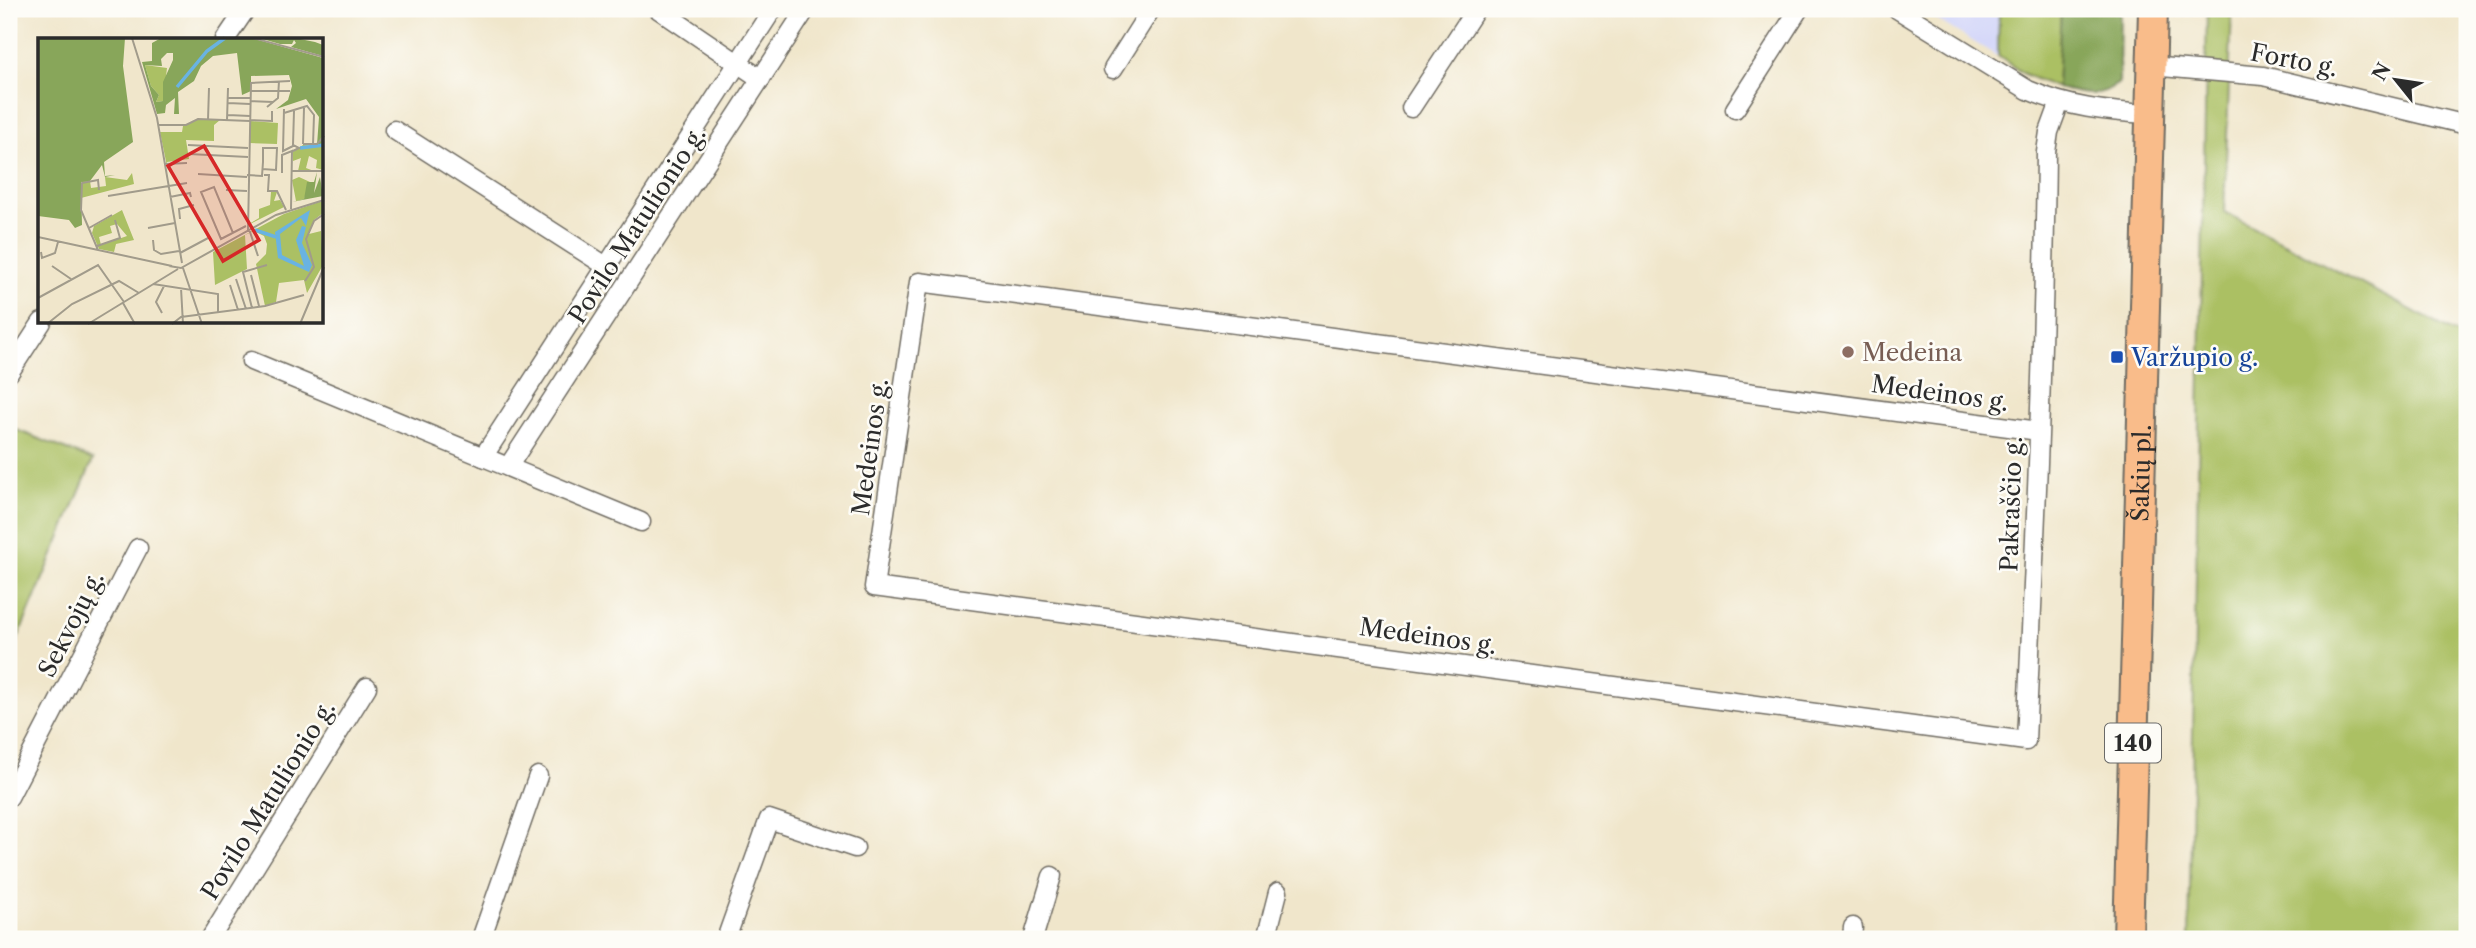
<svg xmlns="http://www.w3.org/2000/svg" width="2476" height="948" font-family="'Libre Caslon Text',serif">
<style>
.built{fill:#d5d8f9}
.green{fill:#abc064;stroke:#6b7648;stroke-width:2}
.forest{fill:#88a65a;stroke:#5a6842;stroke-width:2}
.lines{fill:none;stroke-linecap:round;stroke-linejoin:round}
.street-casing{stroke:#706c63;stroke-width:21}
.primary-casing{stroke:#706c63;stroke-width:32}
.street{stroke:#fff;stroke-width:18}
.primary{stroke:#f9bc8a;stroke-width:28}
.education-dot{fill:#8d6e63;stroke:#fdfcf7;stroke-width:2.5}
.transit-dot{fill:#1a4fb4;stroke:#fdfcf7;stroke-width:2.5}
.labels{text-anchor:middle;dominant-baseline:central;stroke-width:5;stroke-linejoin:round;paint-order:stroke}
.shield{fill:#fdfcf7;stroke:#6a6a68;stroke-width:2}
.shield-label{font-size:23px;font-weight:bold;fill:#2b2b2b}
.street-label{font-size:24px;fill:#2b2b2b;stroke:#fdfcf7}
.education-label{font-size:24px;fill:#785e54;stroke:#fdfcf7;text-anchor:start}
.transit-label{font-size:24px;fill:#164399;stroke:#fdfcf7;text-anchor:start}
.inset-river{fill:none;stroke:#69b3e2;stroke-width:3.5}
.inset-road{fill:none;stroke:#a19b8b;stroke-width:2}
.view{fill:#d62828;fill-opacity:0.15;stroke:#d62828;stroke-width:3.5}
.inset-edge{fill:none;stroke:#2b2b2b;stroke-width:3.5}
</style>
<rect width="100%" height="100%" fill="#fdfcf7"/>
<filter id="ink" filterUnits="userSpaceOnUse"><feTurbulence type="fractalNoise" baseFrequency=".0143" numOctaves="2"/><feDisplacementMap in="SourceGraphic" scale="14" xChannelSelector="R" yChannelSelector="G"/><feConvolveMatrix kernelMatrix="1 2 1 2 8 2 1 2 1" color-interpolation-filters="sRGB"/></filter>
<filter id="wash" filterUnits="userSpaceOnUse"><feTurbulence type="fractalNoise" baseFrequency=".00686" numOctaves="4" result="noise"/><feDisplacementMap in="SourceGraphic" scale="28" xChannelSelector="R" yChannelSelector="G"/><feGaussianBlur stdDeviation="1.57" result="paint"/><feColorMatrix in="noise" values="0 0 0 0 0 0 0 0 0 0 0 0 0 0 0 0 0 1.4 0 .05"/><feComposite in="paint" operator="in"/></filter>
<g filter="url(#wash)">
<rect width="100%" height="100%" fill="#f0e6cb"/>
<path class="built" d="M1919,9h80l-2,47z"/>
<g class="green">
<path d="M1999,9h62l-4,79 -33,-14 -26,-18z"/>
<path d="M2207,9h25l-8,203 243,127v600h-278z"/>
<path d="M9,427l84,33 -84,199z"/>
</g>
<path class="forest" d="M2061,9h59l-1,74c-25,17 -34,11 -62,5z"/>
</g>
<g filter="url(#ink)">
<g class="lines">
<defs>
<g id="street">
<path d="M658,9l103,70"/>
<path d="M1897,9l131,81c39,17 79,22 122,24"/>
<path d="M225,40l21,-31"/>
<path d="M2151,66l112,10 204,49"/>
<path d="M1113,69l38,-60"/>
<path d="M1411,108l65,-99"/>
<path d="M1735,109l64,-100"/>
<path d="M394,130l212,136"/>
<path d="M251,361l390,161"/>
<path d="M9,373l33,-51"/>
<path d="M2039,431l-1120,-149 -45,305 1152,154c9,-196 18,-392 20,-589l3,-20 11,-30"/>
<path d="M483,457l290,-448"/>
<path d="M508,467l298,-458"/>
<path d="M9,797l129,-249"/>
<path d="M210,939l157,-252"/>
<path d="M481,939l57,-163"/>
<path d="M726,939l43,-120 86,29"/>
<path d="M1033,939l19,-63"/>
<path d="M1266,939l12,-47"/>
<path d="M1852,939l1,-12"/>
</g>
<g id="primary">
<path id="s1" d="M2128,939l25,-930"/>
</g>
</defs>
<use href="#street" class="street-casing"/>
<use href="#primary" class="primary-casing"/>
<use href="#street" class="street"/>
<use href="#primary" class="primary"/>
</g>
</g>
<circle class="education-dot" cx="1848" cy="352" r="7"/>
<rect class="transit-dot" x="2110" y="350" width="14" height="14" rx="3.5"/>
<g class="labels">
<rect class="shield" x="2105" y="723.5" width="56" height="39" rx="5"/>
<g class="shield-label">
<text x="2133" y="743">140</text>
</g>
<g class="street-label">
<text transform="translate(2294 60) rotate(11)">Forto g.</text>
<text transform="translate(637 225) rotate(-57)">Povilo Matulionio g.</text>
<text transform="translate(1940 393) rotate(8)">Medeinos g.</text>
<text transform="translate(870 447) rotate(-82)">Medeinos g.</text>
<text stroke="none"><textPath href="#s1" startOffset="466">Šakių pl.</textPath></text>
<text transform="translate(2011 504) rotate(-88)">Pakraščio g.</text>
<text transform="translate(71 624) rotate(-63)">Sekvojų g.</text>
<text transform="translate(1428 636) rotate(8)">Medeinos g.</text>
<text transform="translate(268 800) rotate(-58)">Povilo Matulionio g.</text>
</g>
<g class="education-label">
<text x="1862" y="352">Medeina</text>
</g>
<g class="transit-label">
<text x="2131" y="357">Varžupio g.</text>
</g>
</g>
<g transform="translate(38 38)">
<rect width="285" height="285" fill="#f0e6cb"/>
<path d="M107,27l22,3 -4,33 -7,1 3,-7 -8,-9zM158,82h24l-6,5v16l-28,-1 3,19 -22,3 1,9 -8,-39h22l1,-6zM212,83l28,2 -1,21 -28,-1zM265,107l20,1v24l-7,-2 1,-8 -8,-4 -3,12 8,3h-16l3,-13 -8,3v-9zM94,135l2,11 -53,14 1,-17h8l1,7 15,-2 -1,-9 22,3zM261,139l11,5 -6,17 -8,2 -4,-21zM233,154h6l-3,9 6,-1 4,7 -38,19 13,-8v-9l11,-4zM284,163l1,12 -9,7 -5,14 12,-3 2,34 -16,28 -3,-13 -25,3 -3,19 -11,4 -9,-42 10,-10 1,-10 -3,-8 -10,-5 -9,4 2,34 -32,16 -2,-33 71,-38zM84,172l12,30 -18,4 -2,8 -15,-3 -7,-16 2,-7zM79,186l10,12 -26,9 -2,-8 13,-4 -2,-7z" fill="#abc064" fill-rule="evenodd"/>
<path d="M0,0h87l-2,28 10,76 -29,20 1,14 10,-1 -10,2 -3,-12 -12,16 -9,1 1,43 -7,3 -6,-8 -31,-4zM123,0h90l72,20v88l-6,-1 2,-28 -13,-18 -30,10 12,-9 4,-14 -3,-11 -38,1v15l-9,4 -5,-42 -24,3 -12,10 -7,15 -16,11 1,22h-5l1,-16 -9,7 -1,8 -8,1 -15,-52 10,-1v-18zM129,15h6v7l-10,22v19l-7,1 3,-7 -8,-9 -6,-21 17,1 -1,-7zM221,0h36l20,4 8,3v11l-32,-9 5,-4 -2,-3 -2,4h-12zM279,134l-3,21 6,-16 3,19 -31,6 12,-3 3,-17h7z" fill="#88a65a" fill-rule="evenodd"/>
<path d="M272,172l-4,16 -5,-8 -21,16 2,21 22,11 -8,-26 6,-14 4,1 -4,16 10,22 -3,7 -31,-14 -3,-26z" fill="#69b3e2"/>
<path class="inset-river" d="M139,49l30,-36 18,-13M262,110l24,-3M217,192l21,7"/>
<path class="inset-road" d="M94,0l25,80 25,145M215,0l71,19M213,53h39M190,60h23M213,63l22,1M190,65l22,1M229,69l11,-9 1,-17M246,71l-1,42 10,-5M246,75l23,-7 7,9 -1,30M190,77l22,1M170,82l1,-32M189,82l1,-32M212,82l22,1v-10M121,87h27l12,-6 52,2M265,106l1,-36M265,106h14l7,-8M150,107l60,3M255,113l6,-3 -6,-3 1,-34M151,116l59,3M127,126l22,-1M254,133h32M244,135v-18l10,-4 -1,58M160,136l49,3M209,137l15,1 1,-14v-14h14l-1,22 -14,-1M226,137h5l-1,16h9l9,19M188,152l21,1M70,158l79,-13M132,159l20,-4 1,4M142,181l-1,-10 15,-4M51,190l23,-13M110,190l27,-5M211,191l9,27M210,192l3,-147 39,-2M195,195l-19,-46 -13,5 20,47 25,-13M0,199l134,29M115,202l1,10 7,4 18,-3M59,208l23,-8 -5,-18M60,212l-17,-40 1,-27 16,-3 1,10M3,214l1,6 13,-5 3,-11M142,215l30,-16M14,228l19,13M131,228l12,2 95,-53 48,-15M145,230l19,56M213,237l8,31M198,241l10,30M267,243l9,-14 -8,-28 8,-18 10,-7M115,246l65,10v18M192,247l8,25M143,250l2,36M0,260l60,-33 26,37M85,265l12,21M214,270l-9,-36 24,-7M124,275l-6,-11 8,-16M9,286l25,-20 47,-23 20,12M50,286l90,-55M134,286l9,-7 84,-11 39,-11M262,286l24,-57"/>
<path class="view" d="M166,108l55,94 -36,21 -55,-95z"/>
<rect width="285" height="285" class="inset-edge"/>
</g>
<rect width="2476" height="948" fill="none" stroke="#fdfcf7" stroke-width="35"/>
<g transform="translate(2396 80) rotate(300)" stroke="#fdfcf7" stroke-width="5" paint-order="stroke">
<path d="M0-5L12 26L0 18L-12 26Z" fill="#2b2b2b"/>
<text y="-10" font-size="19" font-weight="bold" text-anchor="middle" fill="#2b2b2b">N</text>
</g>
</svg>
